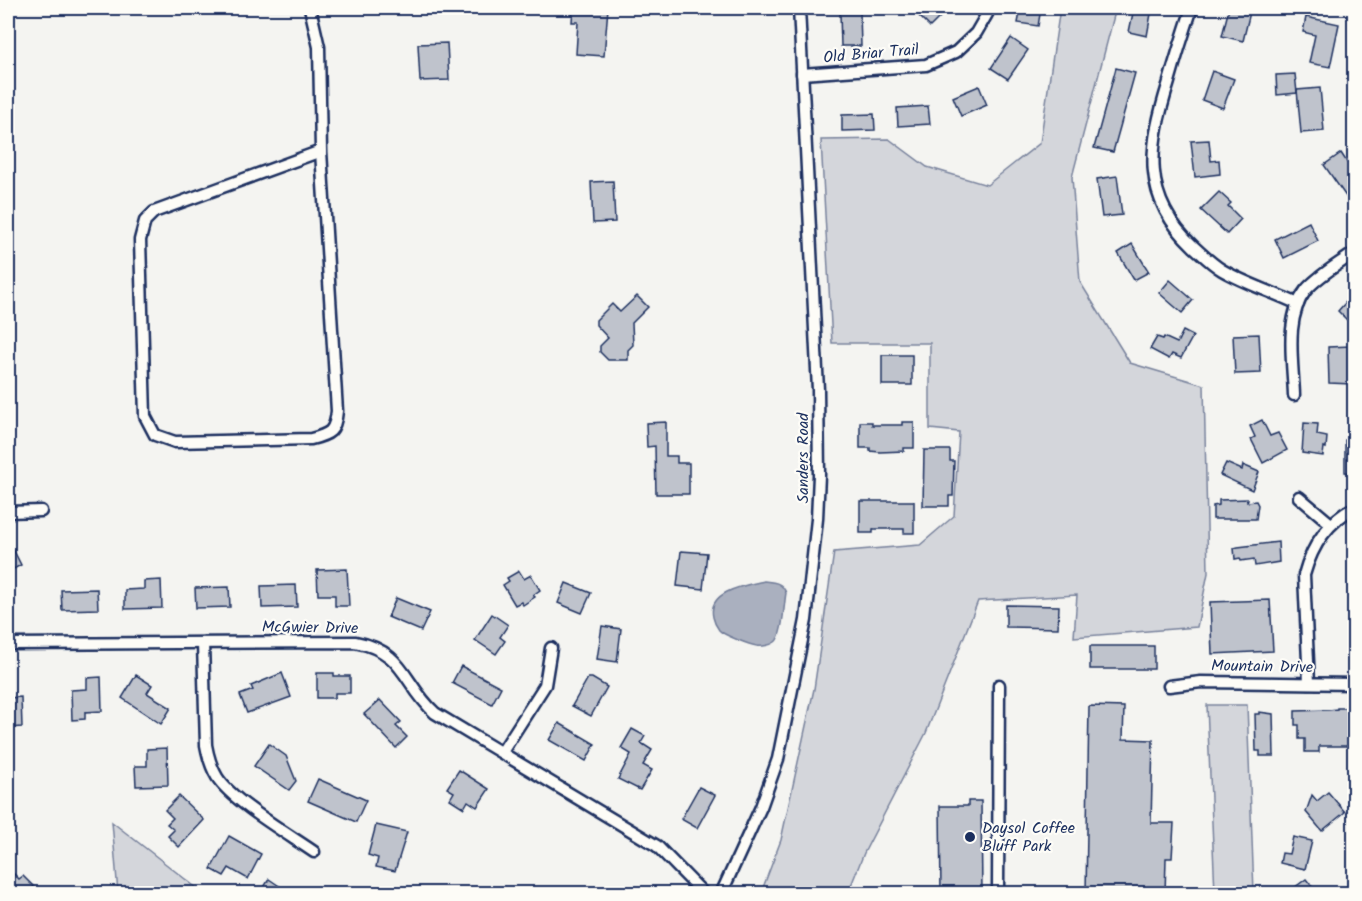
<svg xmlns="http://www.w3.org/2000/svg" width="1362" height="901" font-family="Kalam,sans-serif">
<style>
.green{fill:#d4d6db;stroke:#78829c;stroke-width:1.5}
.water{fill:#aab0bf;stroke:#717c98;stroke-width:1.5}
.building{fill:#bfc3cc;stroke:#1b2f5e;stroke-width:1.5}
.lines{fill:none;stroke-linecap:round;stroke-linejoin:round}
.minor-casing{stroke:#1b2f5e;stroke-width:15}
.minor{stroke:#fdfcf7;stroke-width:10}
.poi-dot{fill:#1b2f5e;stroke:#fdfcf7;stroke-width:2}
.labels{text-anchor:middle;dominant-baseline:central;stroke-width:4.5;stroke-linejoin:round;paint-order:stroke}
.street-label{font-size:16px;fill:#1b2f5e;stroke:#fdfcf7}
.poi-label{font-size:16px;fill:#1b2f5e;stroke:#fdfcf7;text-anchor:start}
</style>
<rect width="100%" height="100%" fill="#f4f4f1"/>
<filter id="ink" filterUnits="userSpaceOnUse"><feTurbulence type="fractalNoise" baseFrequency=".0167" numOctaves="2"/><feDisplacementMap in="SourceGraphic" scale="12" xChannelSelector="R" yChannelSelector="G"/><feConvolveMatrix kernelMatrix="1 2 1 2 8 2 1 2 1" color-interpolation-filters="sRGB"/></filter>
<g filter="url(#ink)">
<g class="green">
<path d="M1060,8h56l-44,169 8,105 50,81 74,22 4,188 -11,54 -123,10 3,-42 -99,6 -52,132 -62,120 -16,40h-87l20,-53 33,-151 20,-137 86,-7 34,-29 5,-84 -29,-3v-86h-98l-11,-203 68,-1 38,28 60,18 53,-42z"/>
<path d="M1207,705h40l7,188h-39z"/>
<path d="M112,822l91,71h-85z"/>
</g>
<path class="water" d="M764,581c10,1 18,1 22,12 -2,10 -3,43 -11,49 -4,3 -13,5 -18,4 -7,-1 -34,-11 -38,-16 -3,-4 -5,-8 -6,-13 -6,-26 33,-32 51,-36z"/>
<g class="building">
<path d="M573,8h35l-4,48 -28,-2 2,-32h-6z"/>
<path d="M924,8h25l-19,19 -13,-13z"/>
<path d="M1021,8h20l-3,18 -20,-3z"/>
<path d="M1134,8h18l-5,28 -18,-4z"/>
<path d="M1229,8l21,4 -7,29 -21,-5z"/>
<path d="M860,12l1,34h-20l-1,-33z"/>
<path d="M1306,17l33,7 -9,43 -21,-4 6,-28 -12,-3z"/>
<path d="M1011,38l17,12 -20,29 -17,-11z"/>
<path d="M447,43l2,37 -29,1 -2,-37z"/>
<path d="M1116,68l19,5 -22,79 -19,-4z"/>
<path d="M1212,71l22,8 -11,29 -21,-8z"/>
<path d="M1295,74l2,19 -20,2 -1,-20z"/>
<path d="M979,86l8,19 -26,11 -8,-19z"/>
<path d="M1320,88l4,43 -23,2 -4,-43z"/>
<path d="M928,106l2,18 -32,2 -1,-18z"/>
<path d="M874,114l1,16 -33,1v-16z"/>
<path d="M1209,140l2,21 8,-1 1,14 -25,3 -4,-36z"/>
<path d="M1341,153l13,20v35l-30,-43z"/>
<path d="M1117,176l5,39 -20,2 -5,-38z"/>
<path d="M613,181l2,41 -22,1 -2,-41z"/>
<path d="M1219,192l12,11 -3,3 13,13 -14,15 -26,-24z"/>
<path d="M1309,222l9,19 -34,17 -9,-19z"/>
<path d="M1132,244l17,28 -15,8 -16,-27z"/>
<path d="M1170,280l23,20 -11,13 -23,-20z"/>
<path d="M1354,293v34l-16,-16z"/>
<path d="M637,296l11,11 -16,16 1,22 -5,5v10h-20l-8,-8v-6l8,-8 -12,-13v-5l16,-16 8,8z"/>
<path d="M1183,331l10,5 -12,22 -9,-4 -3,5 -19,-10 7,-12 6,2 1,-2 13,6z"/>
<path d="M1259,334l2,39 -26,1 -2,-39z"/>
<path d="M1351,346l1,38 -23,-1 -1,-36z"/>
<rect x="882" y="355" width="30" height="30"/>
<path d="M1262,420l8,16 8,-3 9,17 -24,13 -12,-24 4,-2 -5,-11z"/>
<path d="M666,422v34h11v7h12v31h-33l-1,-48 -8,1 -1,-24z"/>
<path d="M860,422h12v3h30v-3h12v26h-10v3l-24,1 -10,-1v-3h-10z"/>
<path d="M1304,423l14,1 -1,11 10,2 -1,11 -2,-1 -1,9 -21,-3z"/>
<path d="M1345,440h9v33l-9,-1z"/>
<path d="M924,450h26v11h4l-1,35h-4v10h-26z"/>
<path d="M1226,463l16,7 1,-5 16,7 -7,18 -32,-15z"/>
<path d="M1248,499l-1,3 9,-1 2,4 -2,14h-43v-13l6,-1v-5z"/>
<path d="M860,501h54v32h-10v-4h-31v4h-13z"/>
<path d="M8,539l13,26 -13,7z"/>
<path d="M1278,542l1,20 -24,4 -1,-7 -13,2 -1,-3 -5,1 -1,-11 4,-1z"/>
<path d="M681,551l26,2 -4,36 -26,-3z"/>
<path d="M347,569l2,37h-14v-11h-17l-1,-25z"/>
<path d="M519,571l5,8 7,-4 9,15 -7,5 2,2 -12,8 -2,-3 -6,3 -12,-20 6,-4 -2,-3z"/>
<path d="M161,580l1,28 -37,1v-19l19,-1v-8z"/>
<path d="M566,583l25,10 -9,20 -24,-10z"/>
<path d="M296,585l1,22 -35,1 -1,-22z"/>
<path d="M229,587l1,20 -34,1 -1,-20z"/>
<path d="M97,589l1,20 -36,1 -1,-20z"/>
<path d="M396,598l34,14 -9,19 -33,-14z"/>
<path d="M1270,600l3,51 -61,3 -2,-52z"/>
<path d="M1006,605l53,1 -1,22 -52,-1z"/>
<path d="M492,614l16,11 -8,12 5,4 -9,13 -21,-14z"/>
<path d="M602,626l19,3 -4,33 -20,-3z"/>
<rect x="1090" y="646" width="64" height="23"/>
<path d="M461,666l40,21 -9,17 -40,-21z"/>
<path d="M282,673l9,24 -44,16 -7,-18 13,-5 -2,-4z"/>
<path d="M317,673h17v3h16v17h-15v5h-18z"/>
<path d="M136,675l16,10 -5,8 24,15 -10,16 -39,-26z"/>
<path d="M101,677l1,34 -17,1v7l-13,1 -1,-30 16,-1v-11z"/>
<path d="M588,678h4l15,9 -16,29 -19,-10z"/>
<path d="M21,697l1,30 -14,1v-30z"/>
<path d="M380,700l21,22 -5,4 11,11 -11,11 -32,-34z"/>
<path d="M1089,706l35,1 -1,32 30,1 -2,83h23l-2,35h-6l-1,36h-79z"/>
<path d="M1337,708h13v38h-31v6h-14v-13h-6v-14h-4v-14l34,-1 8,-1z"/>
<path d="M1259,712l14,2 1,42h-14v-5h-4l-1,-37h4z"/>
<path d="M559,723l36,21 -9,17 -37,-21z"/>
<path d="M632,729l13,7 -4,7 11,7 -9,15 9,5 -12,20 -22,-11 13,-25 -10,-6z"/>
<path d="M269,744l17,12 10,25 -7,9 -35,-24z"/>
<path d="M167,748l1,37 -32,1 -1,-20h12v-17z"/>
<path d="M459,770l30,19 -12,18 -9,-6 -4,7 -14,-9 4,-7 -7,-4z"/>
<path d="M318,779l48,21 -10,22 -48,-21z"/>
<path d="M699,787l16,8 -18,33 -16,-9z"/>
<path d="M1328,792l17,20 -23,19 -16,-19 6,-17 5,6z"/>
<path d="M179,796l25,24 -25,27 -11,-11 6,-6 -7,-6 6,-6 -8,-8z"/>
<path d="M968,801h13l1,93h-41l-1,-88h28z"/>
<path d="M376,825l31,7 -12,39 -19,-4 2,-9 -10,-3z"/>
<path d="M229,836l32,18 -13,25 -19,-11 -5,8 -13,-7z"/>
<path d="M1293,837l19,4 -7,28 -25,-6 2,-10 7,1z"/>
<path d="M8,868l11,11 4,-3 18,18h-33z"/>
<path d="M269,879l22,15h-31z"/>
<path d="M1306,879l12,15h-32z"/>
</g>
<g class="lines">
<defs>
<g id="minor">
<path d="M310,8l9,39 2,104 16,260c-2,21 -7,23 -26,28l-136,3 -20,-7 -10,-19 -5,-176 5,-19 9,-9 167,-61"/>
<path d="M1192,8c-8,24 -16,49 -23,74 -20,64 -29,115 25,165 9,8 18,17 28,23 24,14 51,22 76,34"/>
<path d="M802,74l124,-9 30,-13 20,-19 11,-19 2,-6"/>
<path d="M1294,395c-1,-33 -10,-77 12,-105 13,-15 33,-26 48,-37"/>
<path d="M1299,497l32,27"/>
<path d="M8,512l33,-1"/>
<path d="M203,643l3,102c2,11 5,22 11,32 15,24 71,57 97,75"/>
<path d="M8,644l347,-2c50,9 48,42 80,71l222,133 47,48"/>
<path d="M1309,683l-5,-108c8,-29 23,-53 50,-67"/>
<path d="M1169,686l32,-4 153,2"/>
<path d="M502,752l43,-67 6,-37"/>
<path d="M721,894l40,-87 17,-48 28,-139 11,-101 2,-44 -1,-85 -19,-382"/>
<path d="M998,894l1,-209"/>
</g>
</defs>
<use href="#minor" class="minor-casing"/>
<use href="#minor" class="minor"/>
</g>
</g>
<circle class="poi-dot" cx="970" cy="837" r="6"/>
<g class="labels">
<g class="street-label">
<text transform="translate(871 54) rotate(-5)">Old Briar Trail</text>
<text transform="translate(803 458) rotate(-90)">Sanders Road</text>
<text transform="translate(310 628) rotate(1)">McGwier Drive</text>
<text transform="translate(1262 667) rotate(1)">Mountain Drive</text>
</g>
<g class="poi-label">
<text x="982" y="828">Daysol Coffee<tspan x="982" dy="18">Bluff Park</tspan></text>
</g>
</g>
<rect width="1362" height="901" fill="none" stroke="#fdfcf7" stroke-width="30"/>
<rect x="15" y="15" width="1332" height="871" fill="none" stroke="#1b2f5e" stroke-width="2" filter="url(#ink)"/>
</svg>
